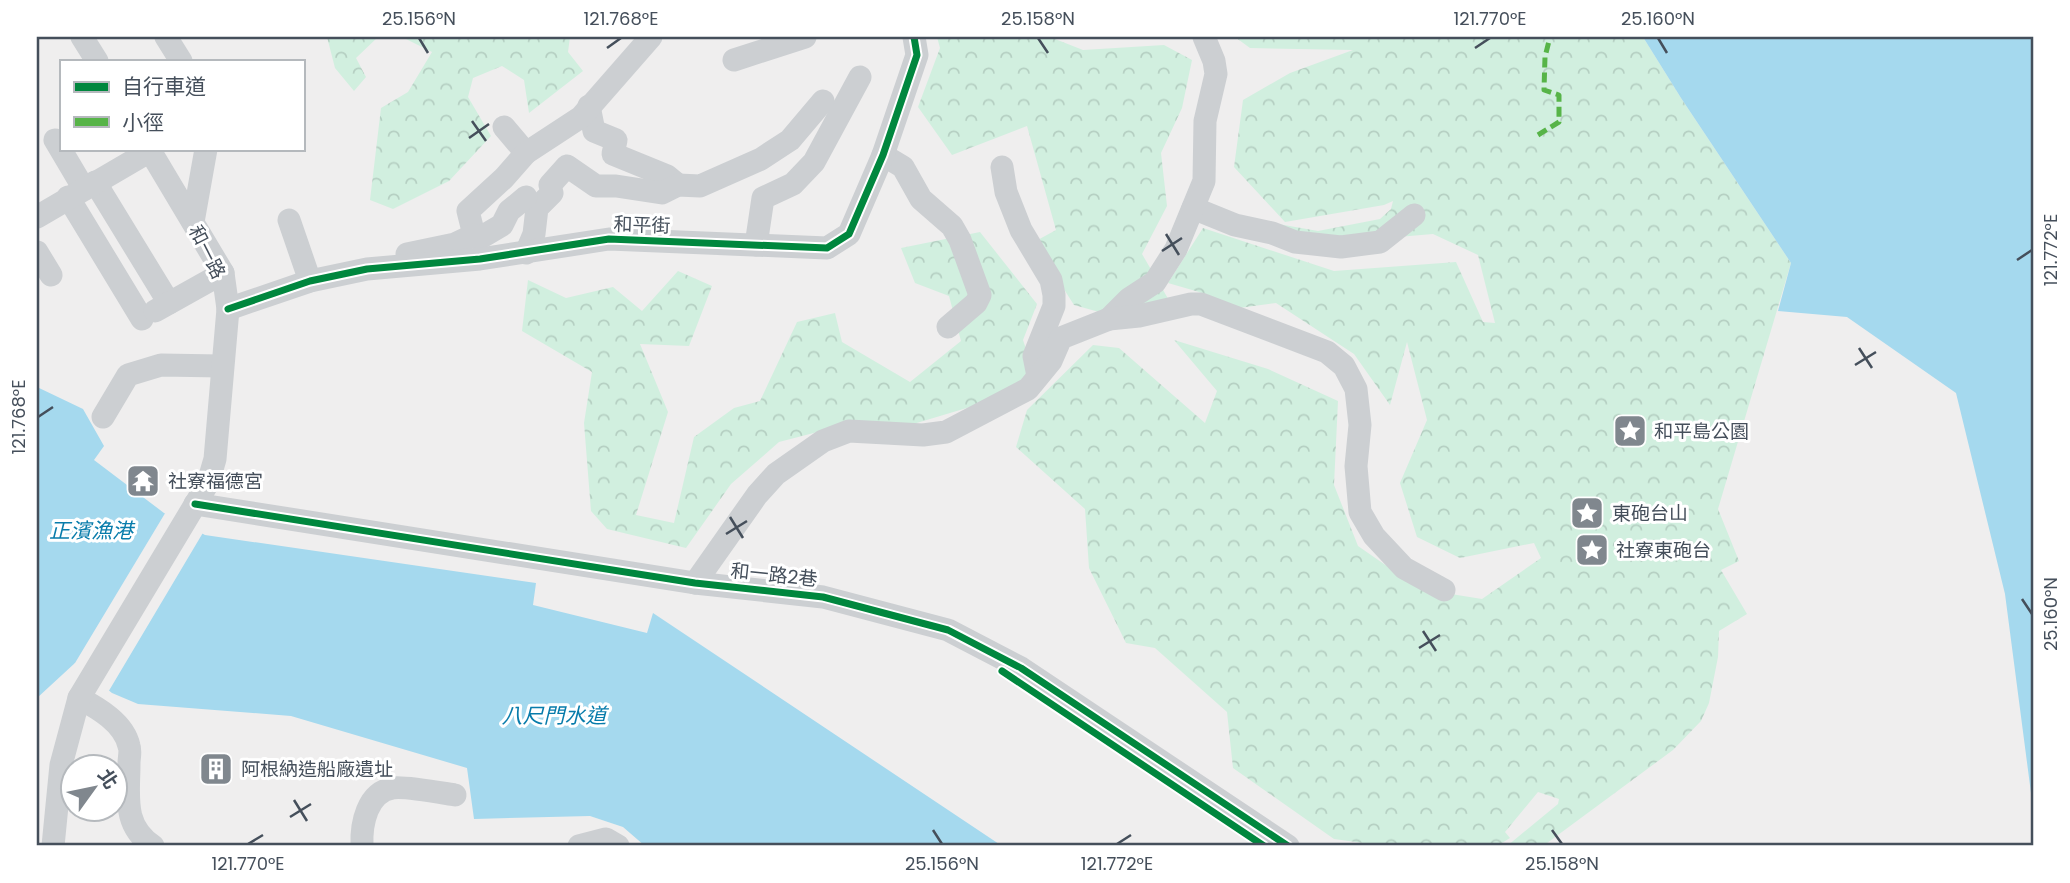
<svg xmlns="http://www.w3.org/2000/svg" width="2070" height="883" font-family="Poppins,'Noto Sans TC',sans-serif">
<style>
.forest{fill:url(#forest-crowns)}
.water{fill:#a5d9ee}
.pier{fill:#efeeee}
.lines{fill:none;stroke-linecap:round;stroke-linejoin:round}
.minor{stroke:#cccfd2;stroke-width:23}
.quiet{stroke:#57b448;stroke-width:5;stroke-dasharray:10 5;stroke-linecap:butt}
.cycleway-casing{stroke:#fff;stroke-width:11}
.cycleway{stroke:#00873e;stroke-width:7}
.ticks{fill:none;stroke:#454f5b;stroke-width:2.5}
.labels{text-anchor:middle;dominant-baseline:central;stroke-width:6;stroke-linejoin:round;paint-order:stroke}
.street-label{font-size:19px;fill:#454f5b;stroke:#fff}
.poi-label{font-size:19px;fill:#454f5b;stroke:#fff;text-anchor:start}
.water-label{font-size:21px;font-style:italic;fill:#087cab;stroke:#fff}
.neatline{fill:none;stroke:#454f5b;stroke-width:2.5}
.ticks-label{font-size:18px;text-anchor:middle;fill:#454f5b}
</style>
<defs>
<pattern id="forest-crowns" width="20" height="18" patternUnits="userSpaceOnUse" patternTransform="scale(1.75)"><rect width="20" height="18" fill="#d1efdf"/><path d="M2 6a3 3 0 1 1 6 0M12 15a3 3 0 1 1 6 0" fill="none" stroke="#b5cfc2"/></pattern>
</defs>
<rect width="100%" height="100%" fill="#efeeee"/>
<g class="forest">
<path d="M327,37h51l-22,21 10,19 -12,14 -19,-23z"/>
<path d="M402,37h168l-2,15 15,19 -54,42 -5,-33 -22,-14 -29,12 -5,19 23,39 -42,45 -56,28 -23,-9 11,-92 27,-16 24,-40z"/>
<path d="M937,37h113l33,13 81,-5 28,15 -10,48 -21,45 6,53 -25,48 28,48 -71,10 -25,-7 -40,-63 22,-12 -29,-104 -75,29 -34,-48 22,-59z"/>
<path d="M1235,37h408l38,61 110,165 -73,246 21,52 -18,9 26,44 -28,17 -1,26 -9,46 -8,18 -28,29 -130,96h-36l51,-42 1,-5 -21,-7 -33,40 5,6 -13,8h-112l-51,-7 -101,-71 -6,-56 -72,-64 -29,-5 -37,-75 -4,-59 -69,-62 11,-37 66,-65 26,3 86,75 12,-32 -43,-51 94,29 70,32 -4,84 24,61 62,43 62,10 59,-41 -7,-15 -74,15 -43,-21 -17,-54 27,-63 -20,-78 -17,63 -36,-51 -78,-51 -37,5 -40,-16 -31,-9 35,-55 131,43 122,-9 27,60 12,1 -17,-68 -45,-21 -129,11 -65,-28 79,14 62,-12 11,-10 2,-8 -9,4 -99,17 -51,-55 9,-67 47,-27 63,-23 -103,-2z"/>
<path d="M980,232l57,72 -14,36 6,18 1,19 -40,24 -90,27 -44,-6 -77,20 -48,42 -45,64 -79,-19 -16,-18 -7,-88 8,-51 -70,-41 6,-51 38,18 47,-11 29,24 36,-40 34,15 -23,60 -49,-2 28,68 -32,103 38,8 20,-86 40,-29 26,-7 37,-79 38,-9 7,29 68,40 51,-41 -12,-45 -34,-13 -14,-35z"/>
</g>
<g class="water">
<path d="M1643,37h390v758l-2,-2 -26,-199 -49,-201 -109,-76 -69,-6 13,-48 -110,-165z"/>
<path d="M37,387l46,22 21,37 -10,14 70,53 41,22 331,48 -3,22 114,28 6,-20 349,233h-357l-22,-19 -33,-11 -116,3 -7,-51 -176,-52 -153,-12 -26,-11 -37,-30 -38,35z"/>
</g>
<path class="pier" d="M167,510l37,21 -97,163 -32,-26 -6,5z"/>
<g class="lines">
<g class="minor">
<path d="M82,37l15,24"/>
<path d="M166,37l15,24"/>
<path d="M734,60l71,-23"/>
<path d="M589,106l5,25 22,9 -3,14 54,22 11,9"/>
<path d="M504,127l22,26"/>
<path d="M55,140l29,49"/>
<path d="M883,155l20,12 18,32 31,27 8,14 20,55 -4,8 -28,24"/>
<path d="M1002,167l4,25 15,38 30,50 3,15v11l-20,50 4,20"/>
<path d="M95,182l74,121"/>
<path d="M68,197l74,122"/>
<path d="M1193,208l42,17 37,8 23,9 46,5 39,-5 34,-27"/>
<path d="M37,217l113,-66"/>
<path d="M289,220l21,61"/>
<path d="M193,222l13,-73"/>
<path d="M474,235l-6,-24 36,-33 22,-25 55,-36 70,-80"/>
<path d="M756,245l7,-47 30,-14 21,-22 46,-85"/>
<path d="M37,252l14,23"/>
<path d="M526,253l8,-19 3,-26 15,-15 -2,-8 17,-19 29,20h20l46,7 16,-8 22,1 61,-27 29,-19 33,-39"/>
<path d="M407,254l48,-10 19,-9 6,3 22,-13 7,-14 17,-14"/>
<path d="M228,309l82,-28 57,-12 113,-10 129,-20 218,9 22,-14 34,-79 34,-100 -3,-18"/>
<path d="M155,311l68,-38"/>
<path d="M1109,319l20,-20 26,-17 21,-33 28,-68 1,-60 11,-47 -2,-13 -10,-24"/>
<path d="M103,417l25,-42 33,-10 60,1"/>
<path d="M195,504l500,79 128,14 125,33 73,38 267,178"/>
<path d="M695,583l62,-88 19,-21 47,-33 26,-10 74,4 23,-3 82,-43 23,-28 10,-23 48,-19 30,-3 52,-12h10l126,48 17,14 12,23 4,36 -4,41 4,46 14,24 30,32 40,22"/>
<path d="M79,698c19,10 45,25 50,48 2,5 0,12 0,17 0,33 -7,62 24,83"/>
<path d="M53,846l8,-81 18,-67 129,-215 7,-24 13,-150 -5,-36 -74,-124"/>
<path d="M362,846c-1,-22 5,-54 31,-58 11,-2 49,5 62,7"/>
<path d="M579,846l27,-7 12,7"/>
</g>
<path class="quiet" d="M1538,135l21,-13v-27l-15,-5 1,-33 5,-20"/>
<defs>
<g id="cycleway">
<path d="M228,309l82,-28 57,-12 113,-10 129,-20 218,9 22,-14 34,-79 34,-100 -3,-18"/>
<path d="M195,504l500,79 128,14 125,33 73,38 267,178"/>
<path d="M1002,671l262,175"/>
</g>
</defs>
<use href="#cycleway" class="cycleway-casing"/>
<use href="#cycleway" class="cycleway"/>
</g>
<path class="ticks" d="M419,38l9,15M1038,38l10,15M1658,38l9,15M607,48l14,-10M1475,48l15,-10M472,121l14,20M469,138l20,-14M1166,234l13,21M1162,251l20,-13M2017,260l15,-10M1859,348l13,20M1855,365l21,-13M38,417l15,-10M730,517l13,21M726,534l21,-13M2022,599l10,15M1423,631l13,20M1419,648l21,-13M294,800l13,21M290,817l21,-13M933,830l9,14M1552,830l10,14M248,844l15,-9M1117,844l14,-9"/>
<defs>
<symbol id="sight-square" viewBox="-11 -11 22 22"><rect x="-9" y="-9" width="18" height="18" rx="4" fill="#80878e" stroke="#fff"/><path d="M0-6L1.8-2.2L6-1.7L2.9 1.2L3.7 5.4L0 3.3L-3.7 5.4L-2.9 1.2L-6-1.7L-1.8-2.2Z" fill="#fff"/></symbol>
<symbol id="temple-square" viewBox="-11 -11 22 22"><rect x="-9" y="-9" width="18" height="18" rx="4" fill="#80878e" stroke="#fff"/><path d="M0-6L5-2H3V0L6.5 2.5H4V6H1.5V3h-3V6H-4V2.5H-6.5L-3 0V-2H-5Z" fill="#fff"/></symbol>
<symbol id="building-square" viewBox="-11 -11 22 22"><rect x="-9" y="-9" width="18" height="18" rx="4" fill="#80878e" stroke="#fff"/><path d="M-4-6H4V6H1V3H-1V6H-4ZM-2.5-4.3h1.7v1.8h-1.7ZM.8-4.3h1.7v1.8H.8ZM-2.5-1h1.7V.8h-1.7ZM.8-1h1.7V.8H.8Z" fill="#fff"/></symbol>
</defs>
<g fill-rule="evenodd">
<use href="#sight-square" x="1611" y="412" width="38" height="38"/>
<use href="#temple-square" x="124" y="462" width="38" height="38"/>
<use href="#sight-square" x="1568" y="494" width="38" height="38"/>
<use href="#sight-square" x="1573" y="531" width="38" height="38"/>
<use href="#building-square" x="197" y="750" width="38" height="38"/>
</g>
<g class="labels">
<g class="street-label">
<text transform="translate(642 225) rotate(2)">和平街</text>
<text transform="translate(207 252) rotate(63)">和一路</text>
<text transform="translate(774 575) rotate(6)">和一路2巷</text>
</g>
<g class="poi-label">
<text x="1654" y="431">和平島公園</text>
<text x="168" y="481">社寮福德宮</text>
<text x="1612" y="513">東砲台山</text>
<text x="1616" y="550">社寮東砲台</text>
<text x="241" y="769">阿根納造船廠遺址</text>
</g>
<g class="water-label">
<text x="91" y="530">正濱漁港</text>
<text x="554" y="715">八尺門水道</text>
</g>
</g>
<rect width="2070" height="883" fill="none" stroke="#ffffff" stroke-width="77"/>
<rect x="60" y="60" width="245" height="91" fill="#ffffff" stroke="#b5b9bd" stroke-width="2"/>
<rect x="74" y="82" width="35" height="10" fill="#00873e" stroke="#b5b9bd" stroke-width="2"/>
<text x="122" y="94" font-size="21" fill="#454f5b">自行車道</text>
<rect x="74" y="117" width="35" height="10" fill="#57b448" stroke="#b5b9bd" stroke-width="2"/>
<text x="122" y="130" font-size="21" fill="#454f5b">小徑</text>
<g transform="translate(94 788) rotate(57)"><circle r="33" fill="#ffffff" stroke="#b5b9bd" stroke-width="2"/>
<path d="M0-5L12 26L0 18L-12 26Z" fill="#80878e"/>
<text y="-10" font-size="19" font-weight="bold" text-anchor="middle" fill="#454f5b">北</text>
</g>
<rect x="38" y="38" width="1994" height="806" class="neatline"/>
<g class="ticks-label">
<text x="419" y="25">25.156°N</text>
<text x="621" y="25">121.768°E</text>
<text x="1038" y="25">25.158°N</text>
<text x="1490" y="25">121.770°E</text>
<text x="1658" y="25">25.160°N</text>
<text transform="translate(2051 250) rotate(-90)" y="6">121.772°E</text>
<text transform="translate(19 417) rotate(-90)" y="6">121.768°E</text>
<text transform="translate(2051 614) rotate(-90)" y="6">25.160°N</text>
<text x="248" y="870">121.770°E</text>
<text x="942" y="870">25.156°N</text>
<text x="1117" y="870">121.772°E</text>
<text x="1562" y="870">25.158°N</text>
</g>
</svg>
